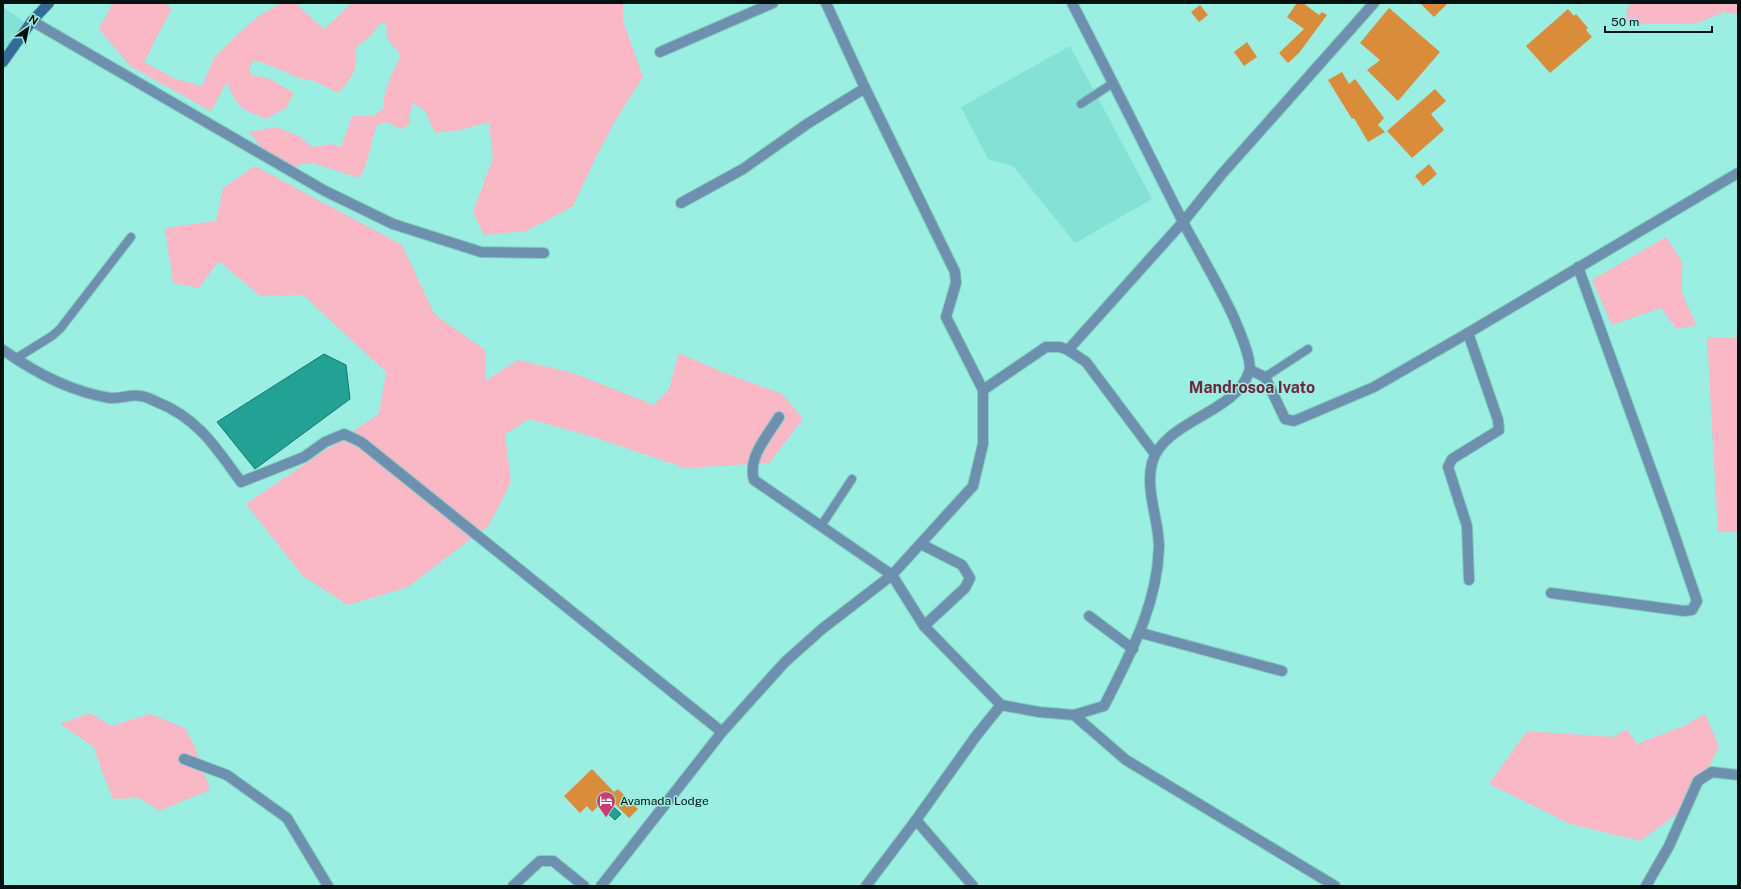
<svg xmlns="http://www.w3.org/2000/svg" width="1741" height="889" font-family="'Public Sans',sans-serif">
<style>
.built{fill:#83e2d5}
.green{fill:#fab7c6}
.water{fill:#22a194;stroke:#18766c}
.building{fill:#d98d3b}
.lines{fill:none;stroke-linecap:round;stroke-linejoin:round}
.service-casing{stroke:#82cbc0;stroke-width:10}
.minor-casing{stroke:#82cbc0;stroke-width:12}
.secondary-casing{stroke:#82cbc0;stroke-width:12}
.service{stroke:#6d90ae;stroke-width:8}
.minor{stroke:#6d90ae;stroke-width:10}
.secondary{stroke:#346b96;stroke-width:10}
.labels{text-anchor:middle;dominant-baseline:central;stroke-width:3;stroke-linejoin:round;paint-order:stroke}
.poi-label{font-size:12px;fill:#001210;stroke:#9beee2;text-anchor:start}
.district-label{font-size:16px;font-weight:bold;fill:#6c273c;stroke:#9beee2}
</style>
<rect width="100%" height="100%" fill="#9beee2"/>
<g class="built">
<path d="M3,7l26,18 -26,30z"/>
<path d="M1070,46l82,153 -77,44 -62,-77 -25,-7 -27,-52z"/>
</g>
<g class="green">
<path d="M113,3h51l8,5 -28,54 31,17 27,7 13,-30 43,-40 24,-13h13l29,26 28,-26h271v18l20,56 -25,39 -21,39 -24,51 -46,25 -43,4 -11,-23 20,-54 -4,-36 -28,8 -26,3 -10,-22 -12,-8 -3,11v10l-9,5 -14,-7 -10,3c-7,17 -7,38 -18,53l-43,-14 -13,-1 -10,6 -28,-17 -16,-20 27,-5 23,9 13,11 18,-3 11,3 11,-31h21l11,-8c-2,-17 10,-38 17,-53l-14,-16 -1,-15h-7l-8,12 -16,12c4,21 -3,30 -17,45l-24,-12 -16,-3 -21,-10 -23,-8 -5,9 2,6 17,3 26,15 -8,15 -20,11c-25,-10 -29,-11 -39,-37l-16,29 -81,-45 -31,-37z"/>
<path d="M1633,3h105v11l-13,-2 -31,12h-49l-19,-2 1,-14z"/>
<path d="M255,166l147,79 33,70 50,35v31l33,-21 55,13 81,32 15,-16 10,-36 43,19 60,22 21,25 -34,44 -84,5 -95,-32 -61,-17 -24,15 6,48 -22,43 -81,62 -60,18 -45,-29 -57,-72 133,-90 7,-42 -83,-77 -43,1 -41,-35 -20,27 -26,-5 -8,-55 51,-7 7,-33z"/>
<path d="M1666,237l16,25v31l14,32 -20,4 -15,-21 -49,17 -20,-45z"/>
<path d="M1707,337h31v195h-20z"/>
<path d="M90,713l21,13 39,-12 35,14 9,17 16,45 -51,21 -20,-13 -26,1 -11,-28 -8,-24 -34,-23z"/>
<path d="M1705,714l14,32 -27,57 -52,38 -70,-17 -81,-40 38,-53 86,6 14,-8 10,15 47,-18z"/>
</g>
<g class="water">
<path d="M324,354l22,11 4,34 -95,70 -38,-47z"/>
<path d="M608,802l13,12 -6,6 -13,-12z"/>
</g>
<g class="building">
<path d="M1297,3h6l16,12 3,-3 5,3 -28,38 -11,10 -9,-10 25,-24 -17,-12z"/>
<path d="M1420,3h28l-14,14z"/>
<path d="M1200,5l8,10 -9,7 -8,-10z"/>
<path d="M1389,8l51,44 -42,49 -31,-31 13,-10 -20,-17z"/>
<path d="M1568,9l6,7 2,-2 12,14 -2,2 6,7 -42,36 -24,-27z"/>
<path d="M1247,42l10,15 -13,9 -10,-14z"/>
<path d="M1342,72l7,12 6,-5 29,39 -6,7 7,7 -17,10 -14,-24 -2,1 -24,-39z"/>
<path d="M1435,89l11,12 -15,13 13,16 -32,28 -25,-27z"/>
<path d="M1429,164l8,10 -14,12 -8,-10z"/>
<path d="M592,769l22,23 -5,4 9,-7 20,20 -9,9 -21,-21 -16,15 -5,-6 -7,7 -16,-17z"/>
</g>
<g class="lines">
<defs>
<g id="service">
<path d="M1081,104l32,-21"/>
<path d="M15,359l37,-23 8,-7 71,-92"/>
<path d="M1265,377l43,-28"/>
<path d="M821,526l31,-47"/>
</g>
<g id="minor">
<path d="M826,3l39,85 90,184 1,11 -10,34 37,73v54l-10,42 -81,89 32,51 77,79"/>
<path d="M32,21l293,170 68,33 88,28 63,1"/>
<path d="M660,52l113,-49"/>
<path d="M681,203l62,-34 64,-45 58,-36"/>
<path d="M1468,333l30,87 1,10 -47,29 -4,8 19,59 2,54"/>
<path d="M3,350c31,22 69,42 107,48 10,1 21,-4 30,-2 6,0 12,4 17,6 41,16 60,47 84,80l63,-25 21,-15 19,-8 17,8 361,290 63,-70 37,-33 70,-54 -138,-95c-7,-22 14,-45 25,-63"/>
<path d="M1068,350l115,-128 38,-47 153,-172"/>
<path d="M1250,370l15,7 20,42 9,2 80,-34 94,-54 270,-160"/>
<path d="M983,390l63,-43h14l8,3 18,12 69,92"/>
<path d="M921,544l41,21 8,13 -5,10 -41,38"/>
<path d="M1551,593l133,18 8,-1 5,-9 -28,-82 -91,-252"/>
<path d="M1089,616l44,33"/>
<path d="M1141,633l141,38"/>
<path d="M1074,715l52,45 209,126"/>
<path d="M184,759l43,16 60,43 41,68"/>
<path d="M916,820l57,66"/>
<path d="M513,886l27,-25h13l31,25"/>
<path d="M601,886l121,-154"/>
<path d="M866,886l50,-66 60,-84 25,-31 38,7 35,3 30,-9c26,-52 53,-99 55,-159 0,-27 -14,-56 -7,-84 11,-42 84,-50 97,-91 4,-11 -10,-42 -15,-54 -15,-33 -34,-64 -51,-96 -37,-73 -73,-146 -111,-219"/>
<path d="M1646,886l23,-40 29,-65 14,-9 26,3"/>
</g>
<path id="secondary" d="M3,62l29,-41 17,-18"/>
</defs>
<use href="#service" class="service-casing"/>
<use href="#minor" class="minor-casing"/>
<use href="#secondary" class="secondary-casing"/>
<use href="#service" class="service"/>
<use href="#minor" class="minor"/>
<use href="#secondary" class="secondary"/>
</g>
<defs>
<symbol id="hotel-pin" viewBox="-11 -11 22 30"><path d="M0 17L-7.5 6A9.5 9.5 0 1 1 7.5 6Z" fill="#c93c6c" stroke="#9beee2"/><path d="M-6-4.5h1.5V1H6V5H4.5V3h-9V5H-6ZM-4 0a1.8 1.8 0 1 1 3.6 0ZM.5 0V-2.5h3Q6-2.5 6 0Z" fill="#fff"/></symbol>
</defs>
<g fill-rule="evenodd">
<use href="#hotel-pin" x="595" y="790" width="22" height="30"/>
</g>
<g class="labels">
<g class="poi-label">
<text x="620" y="801">Avamada Lodge</text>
</g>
<g class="district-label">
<text x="1252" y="387">Mandrosoa Ivato</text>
</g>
</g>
<rect width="1741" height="889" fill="none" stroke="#001210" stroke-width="8"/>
<g transform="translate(28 28) rotate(33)" stroke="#9beee2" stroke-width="3" paint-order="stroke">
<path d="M0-3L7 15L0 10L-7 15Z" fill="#001210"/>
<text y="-6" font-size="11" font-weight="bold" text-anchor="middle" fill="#001210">N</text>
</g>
<path d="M1605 26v6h107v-6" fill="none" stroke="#001210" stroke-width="2"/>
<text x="1611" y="26" font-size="12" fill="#001210" stroke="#9beee2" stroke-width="3" paint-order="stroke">50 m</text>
</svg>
